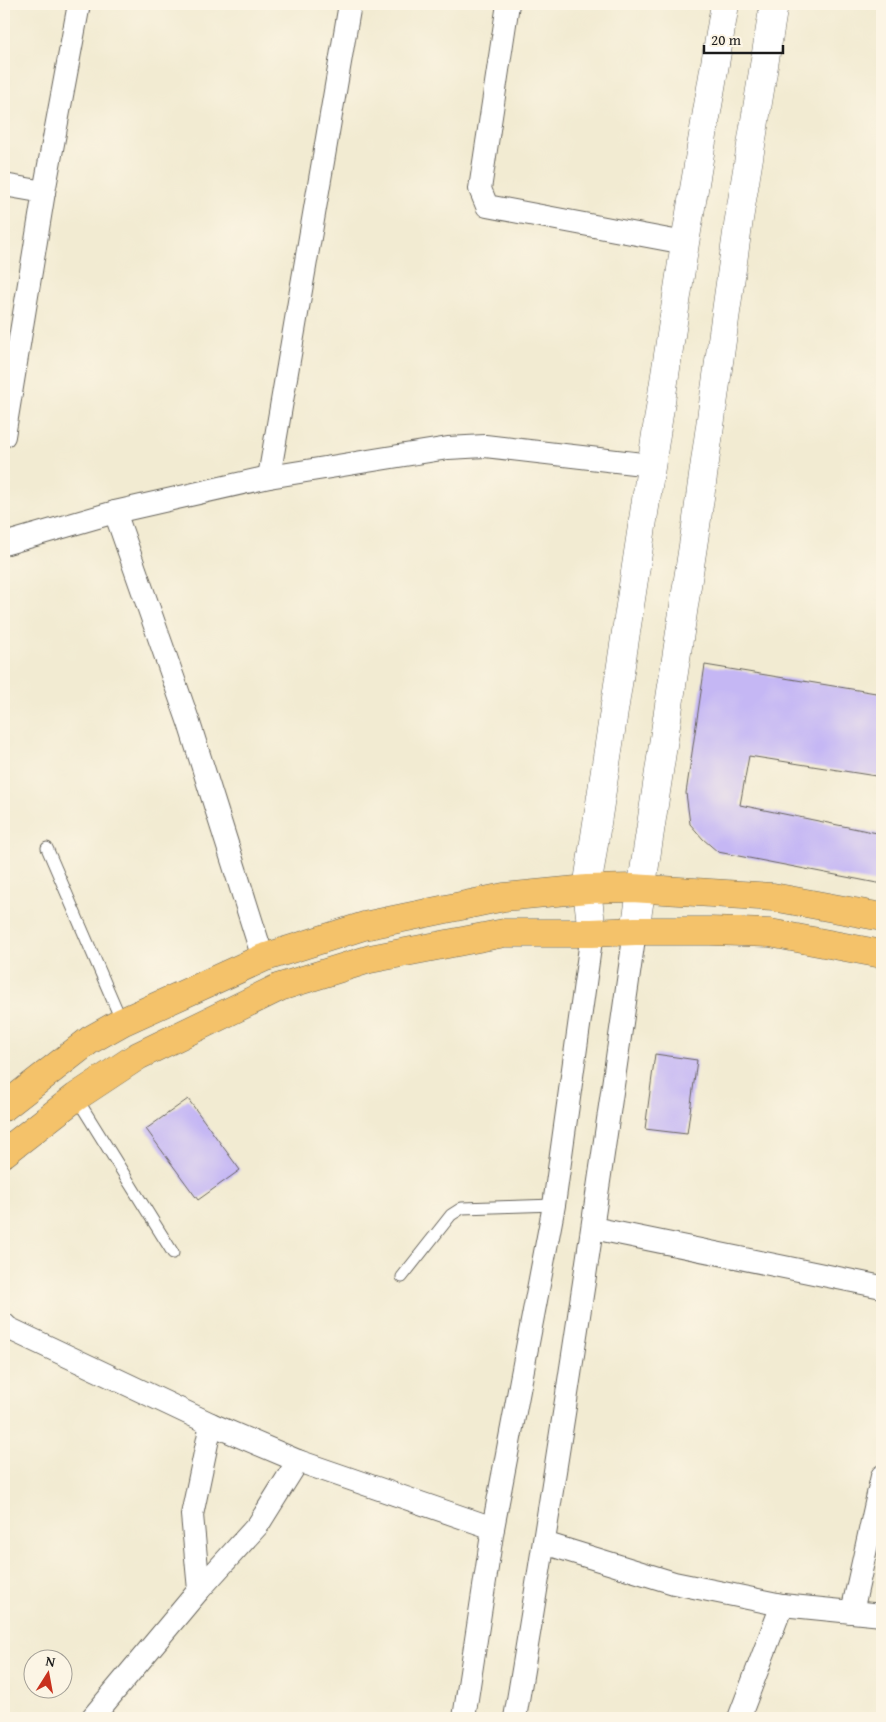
<svg xmlns="http://www.w3.org/2000/svg" width="886" height="1722" font-family="'Gentium Book Plus',serif">
<style>
.building{fill:#c5b7f4}
.lines{fill:none;stroke-linecap:round;stroke-linejoin:round}
.service-casing{stroke:#67645c;stroke-width:13}
.minor-casing{stroke:#67645c;stroke-width:24}
.tertiary-casing{stroke:#67645c;stroke-width:29}
.primary-casing{stroke:#67645c;stroke-width:29}
.service{stroke:#fff;stroke-width:11}
.minor{stroke:#fff;stroke-width:22}
.tertiary{stroke:#fff;stroke-width:28}
.primary{stroke:#f4c26a;stroke-width:28}
</style>
<rect width="100%" height="100%" fill="#fcf5e5"/>
<filter id="ink" filterUnits="userSpaceOnUse"><feTurbulence type="fractalNoise" baseFrequency=".02" numOctaves="2"/><feDisplacementMap in="SourceGraphic" scale="10" xChannelSelector="R" yChannelSelector="G"/><feConvolveMatrix kernelMatrix="1 2 1 2 8 2 1 2 1" color-interpolation-filters="sRGB"/></filter>
<filter id="wash" filterUnits="userSpaceOnUse"><feTurbulence type="fractalNoise" baseFrequency=".0096" numOctaves="4" result="noise"/><feDisplacementMap in="SourceGraphic" scale="20" xChannelSelector="R" yChannelSelector="G"/><feGaussianBlur stdDeviation="1.12" result="paint"/><feColorMatrix in="noise" values="0 0 0 0 0 0 0 0 0 0 0 0 0 0 0 0 0 1.4 0 .05"/><feComposite in="paint" operator="in"/></filter>
<g filter="url(#wash)">
<rect width="100%" height="100%" fill="#f2ebd2"/>
<g id="blocks">
<g class="building">
<path d="M705,665l177,29v83l-133,-21 -9,49 142,29v50l-164,-32 -15,-13 -13,-15 -4,-31z"/>
<path d="M655,1054l42,6 -10,74 -42,-5z"/>
<path d="M188,1099l52,71 -42,30 -52,-71z"/>
</g>
</g>
</g>
<g filter="url(#ink)">
<use href="#blocks" fill-opacity="0" stroke="#67645c" stroke-width="1"/>
<g class="lines">
<defs>
<g id="service">
<path d="M47,848l75,174"/>
<path d="M76,1097l97,156"/>
<path d="M402,1277l49,-62 11,-7 92,-3"/>
</g>
<g id="minor">
<path d="M508,4l-28,185 7,17 198,37"/>
<path d="M4,185l40,7"/>
<path d="M4,436l40,-244 35,-188"/>
<path d="M269,477l81,-473"/>
<path d="M115,512l74,211 74,235"/>
<path d="M4,544l111,-32 154,-35 179,-29 37,-2 166,19"/>
<path d="M593,1228l289,59"/>
<path d="M4,1324l4,4 203,96 87,37 195,67"/>
<path d="M544,1543l130,40 108,22 100,10"/>
<path d="M199,1590l-7,-75 19,-91"/>
<path d="M852,1612l30,-136"/>
<path d="M92,1718l107,-128 59,-65 40,-64"/>
<path d="M464,1718l29,-190 61,-323 38,-272"/>
<path d="M515,1718c44,-262 83,-524 120,-787"/>
<path d="M739,1718l43,-113"/>
</g>
<g id="tertiary">
<path d="M635,931l61,-405 43,-307 35,-215"/>
<path d="M592,933l-5,-44 98,-646 40,-239"/>
</g>
<g id="primary">
<path d="M4,1107l86,-67 32,-18 141,-64 101,-32 140,-29 83,-8 45,-1 141,9 109,20"/>
<path d="M4,1153l72,-56 62,-41 142,-69 90,-28 134,-26h88l43,-2h75l60,2 112,21"/>
</g>
</defs>
<use href="#service" class="service-casing"/>
<use href="#minor" class="minor-casing"/>
<use href="#tertiary" class="tertiary-casing"/>
<use href="#primary" class="primary-casing"/>
<use href="#service" class="service"/>
<use href="#minor" class="minor"/>
<use href="#tertiary" class="tertiary"/>
<use href="#primary" class="primary"/>
</g>
</g>
<rect width="886" height="1722" fill="none" stroke="#fcf5e5" stroke-width="20"/>
<g transform="translate(48 1674) rotate(11)"><circle r="24" fill="#fcf5e5" stroke="#a29e95"/>
<path d="M0-4L9 19L0 12L-9 19Z" fill="#c8321e"/>
<text y="-8" font-size="14" font-weight="bold" text-anchor="middle" fill="#1c1c1c">N</text>
</g>
<path d="M704 45v8h79v-8" fill="none" stroke="#1c1c1c" stroke-width="2.5"/>
<text x="711" y="45" font-size="15" fill="#1c1c1c" stroke="#fcf5e5" stroke-width="4" paint-order="stroke">20 m</text>
</svg>
